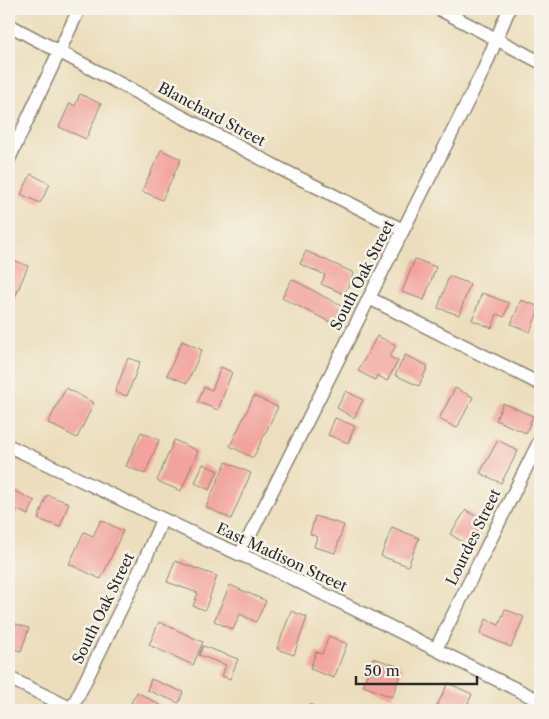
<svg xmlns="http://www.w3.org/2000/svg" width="549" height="719" font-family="'Libre Caslon Text',serif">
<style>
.building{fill:#f2a39d}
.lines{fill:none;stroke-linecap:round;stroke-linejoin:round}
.service-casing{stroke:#8c8474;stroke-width:9}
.minor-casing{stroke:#8c8474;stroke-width:15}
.service{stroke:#fff;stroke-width:6}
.minor{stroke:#fff;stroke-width:12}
.labels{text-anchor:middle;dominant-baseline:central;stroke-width:5;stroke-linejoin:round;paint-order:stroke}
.street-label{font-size:15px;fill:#2b2b2b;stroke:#f7f3e8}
</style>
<rect width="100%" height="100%" fill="#f7f3e8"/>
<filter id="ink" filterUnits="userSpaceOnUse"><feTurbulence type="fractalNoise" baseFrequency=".02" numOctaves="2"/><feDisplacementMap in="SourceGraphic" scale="10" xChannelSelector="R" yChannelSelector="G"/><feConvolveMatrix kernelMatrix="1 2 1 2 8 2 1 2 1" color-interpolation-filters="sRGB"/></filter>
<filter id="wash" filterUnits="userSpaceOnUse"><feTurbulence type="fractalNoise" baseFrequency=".0096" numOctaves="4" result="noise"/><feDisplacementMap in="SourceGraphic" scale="20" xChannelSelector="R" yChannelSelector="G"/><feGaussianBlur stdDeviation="1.12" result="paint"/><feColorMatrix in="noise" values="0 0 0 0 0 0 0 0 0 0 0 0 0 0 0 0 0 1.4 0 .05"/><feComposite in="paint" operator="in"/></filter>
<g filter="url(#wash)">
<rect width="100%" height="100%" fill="#ecdebc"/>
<g id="blocks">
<g class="building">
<path d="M9,93l4,1 -4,12z"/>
<path d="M80,94l21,10 -15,35 -27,-12 11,-24 5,3z"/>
<path d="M161,150l20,9 -19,41 -20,-9z"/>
<path d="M31,174l19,10 -10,19 -19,-9z"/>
<path d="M306,251l48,22 -10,21 -23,-10 4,-9 -25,-11z"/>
<path d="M415,259l21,8 -12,33 -22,-8z"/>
<path d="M13,260l15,6 -19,46v-41z"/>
<path d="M449,276l21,8 -11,31 -21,-7z"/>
<path d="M292,279l53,29 -9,17 -54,-27z"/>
<path d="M482,293l27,10 -5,14 -7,-3 -5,14 -20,-8z"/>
<path d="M521,300l19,7 -10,25 -19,-8z"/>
<path d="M377,336l19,9 -6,12 8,4 -11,20 -10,-6 -2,5 -17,-9z"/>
<path d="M182,341l20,9 -15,33 -20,-8z"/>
<path d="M405,355l23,11 -9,20 -24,-11z"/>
<path d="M128,358l12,4 -13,34 -12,-4z"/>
<path d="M221,367l11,5 -14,38 -20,-8 6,-15 8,3z"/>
<path d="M66,388l28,15 -17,35 -29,-15z"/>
<path d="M455,388l18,9 -16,31 -18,-9z"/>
<path d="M346,391l17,9 -9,18 -17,-10z"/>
<path d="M254,396l24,11 -25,51 -23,-12z"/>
<path d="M503,403l30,13 -7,17 -30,-13z"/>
<path d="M335,418l20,8 -7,17 -20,-8z"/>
<path d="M141,432l18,8 -14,34 -19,-8z"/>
<path d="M174,440l24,11 -17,40 -24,-10z"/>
<path d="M498,440l20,11 -17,32 -21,-10z"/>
<path d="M226,462l25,11 -20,46 -25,-12z"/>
<path d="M203,464l15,7 -9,19 -14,-7z"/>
<path d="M9,488l26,13 -7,14 -10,-5 -7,13 -2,-2z"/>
<path d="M47,495l22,8 -9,24 -22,-8z"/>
<path d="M466,510l17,11 -15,24 -18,-11z"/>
<path d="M315,516l29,9 -9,28 -21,-6 3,-10 -7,-3z"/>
<path d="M101,520l22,11 -22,48 -32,-15 15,-32 9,4z"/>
<path d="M392,527l27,11 -11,28 -27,-10z"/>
<path d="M175,561l42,15 -12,34 -12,-4 5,-13 -31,-11z"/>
<path d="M230,585l36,16 -10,21 -16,-8 -7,16 -19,-9z"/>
<path d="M505,609l19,8 -13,30 -31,-13 6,-15 13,6z"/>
<path d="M291,611l16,6 -13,38 -17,-6z"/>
<path d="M9,622l20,6 -8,23 -12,-3z"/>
<path d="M159,622l44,20 -10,23 -44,-20z"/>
<path d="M329,636l18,8 -13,34 -24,-9 6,-17 6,2z"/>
<path d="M203,646l35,13 -8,20 -8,-3 4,-11 -27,-10z"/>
<path d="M373,658l30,10 -11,29 -29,-11z"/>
<path d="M151,679l32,13 -4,11 -32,-13z"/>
<path d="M448,683l24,11 -7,16h-30z"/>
<path d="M137,692l32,18h-25l-13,-7z"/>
</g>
</g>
</g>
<g filter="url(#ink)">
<use href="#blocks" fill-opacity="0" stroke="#8c8474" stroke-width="1"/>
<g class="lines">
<defs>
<path id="service" d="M310,710l1,-1"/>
<g id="minor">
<path d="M439,9l101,53"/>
<path d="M9,25l268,142 126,63"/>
<path d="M9,159l70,-150"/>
<path d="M369,298l171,86"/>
<path d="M9,446l200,95 56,24 275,136"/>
<path d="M240,555l244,-486 25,-60"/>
<path d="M436,649l104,-209"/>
<path d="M9,678l63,31"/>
<path d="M71,710l72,-146 19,-44"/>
</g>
</defs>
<use href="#service" class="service-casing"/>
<use href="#minor" class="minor-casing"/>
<use href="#service" class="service"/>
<use href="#minor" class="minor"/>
</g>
</g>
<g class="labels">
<g class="street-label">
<text transform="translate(212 114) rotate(28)">Blanchard Street</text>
<text transform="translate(362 275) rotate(-63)">South Oak Street</text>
<text transform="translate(473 537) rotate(-64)">Lourdes Street</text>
<text transform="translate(282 557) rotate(25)">East Madison Street</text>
<text transform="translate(103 608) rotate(-64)">South Oak Street</text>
</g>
</g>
<rect width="549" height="719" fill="none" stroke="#f7f3e8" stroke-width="30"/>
<path d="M356 676v8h121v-8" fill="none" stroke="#2b2b2b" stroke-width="2.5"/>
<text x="364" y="676" font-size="15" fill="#2b2b2b" stroke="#f7f3e8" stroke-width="4" paint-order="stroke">50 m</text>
</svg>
